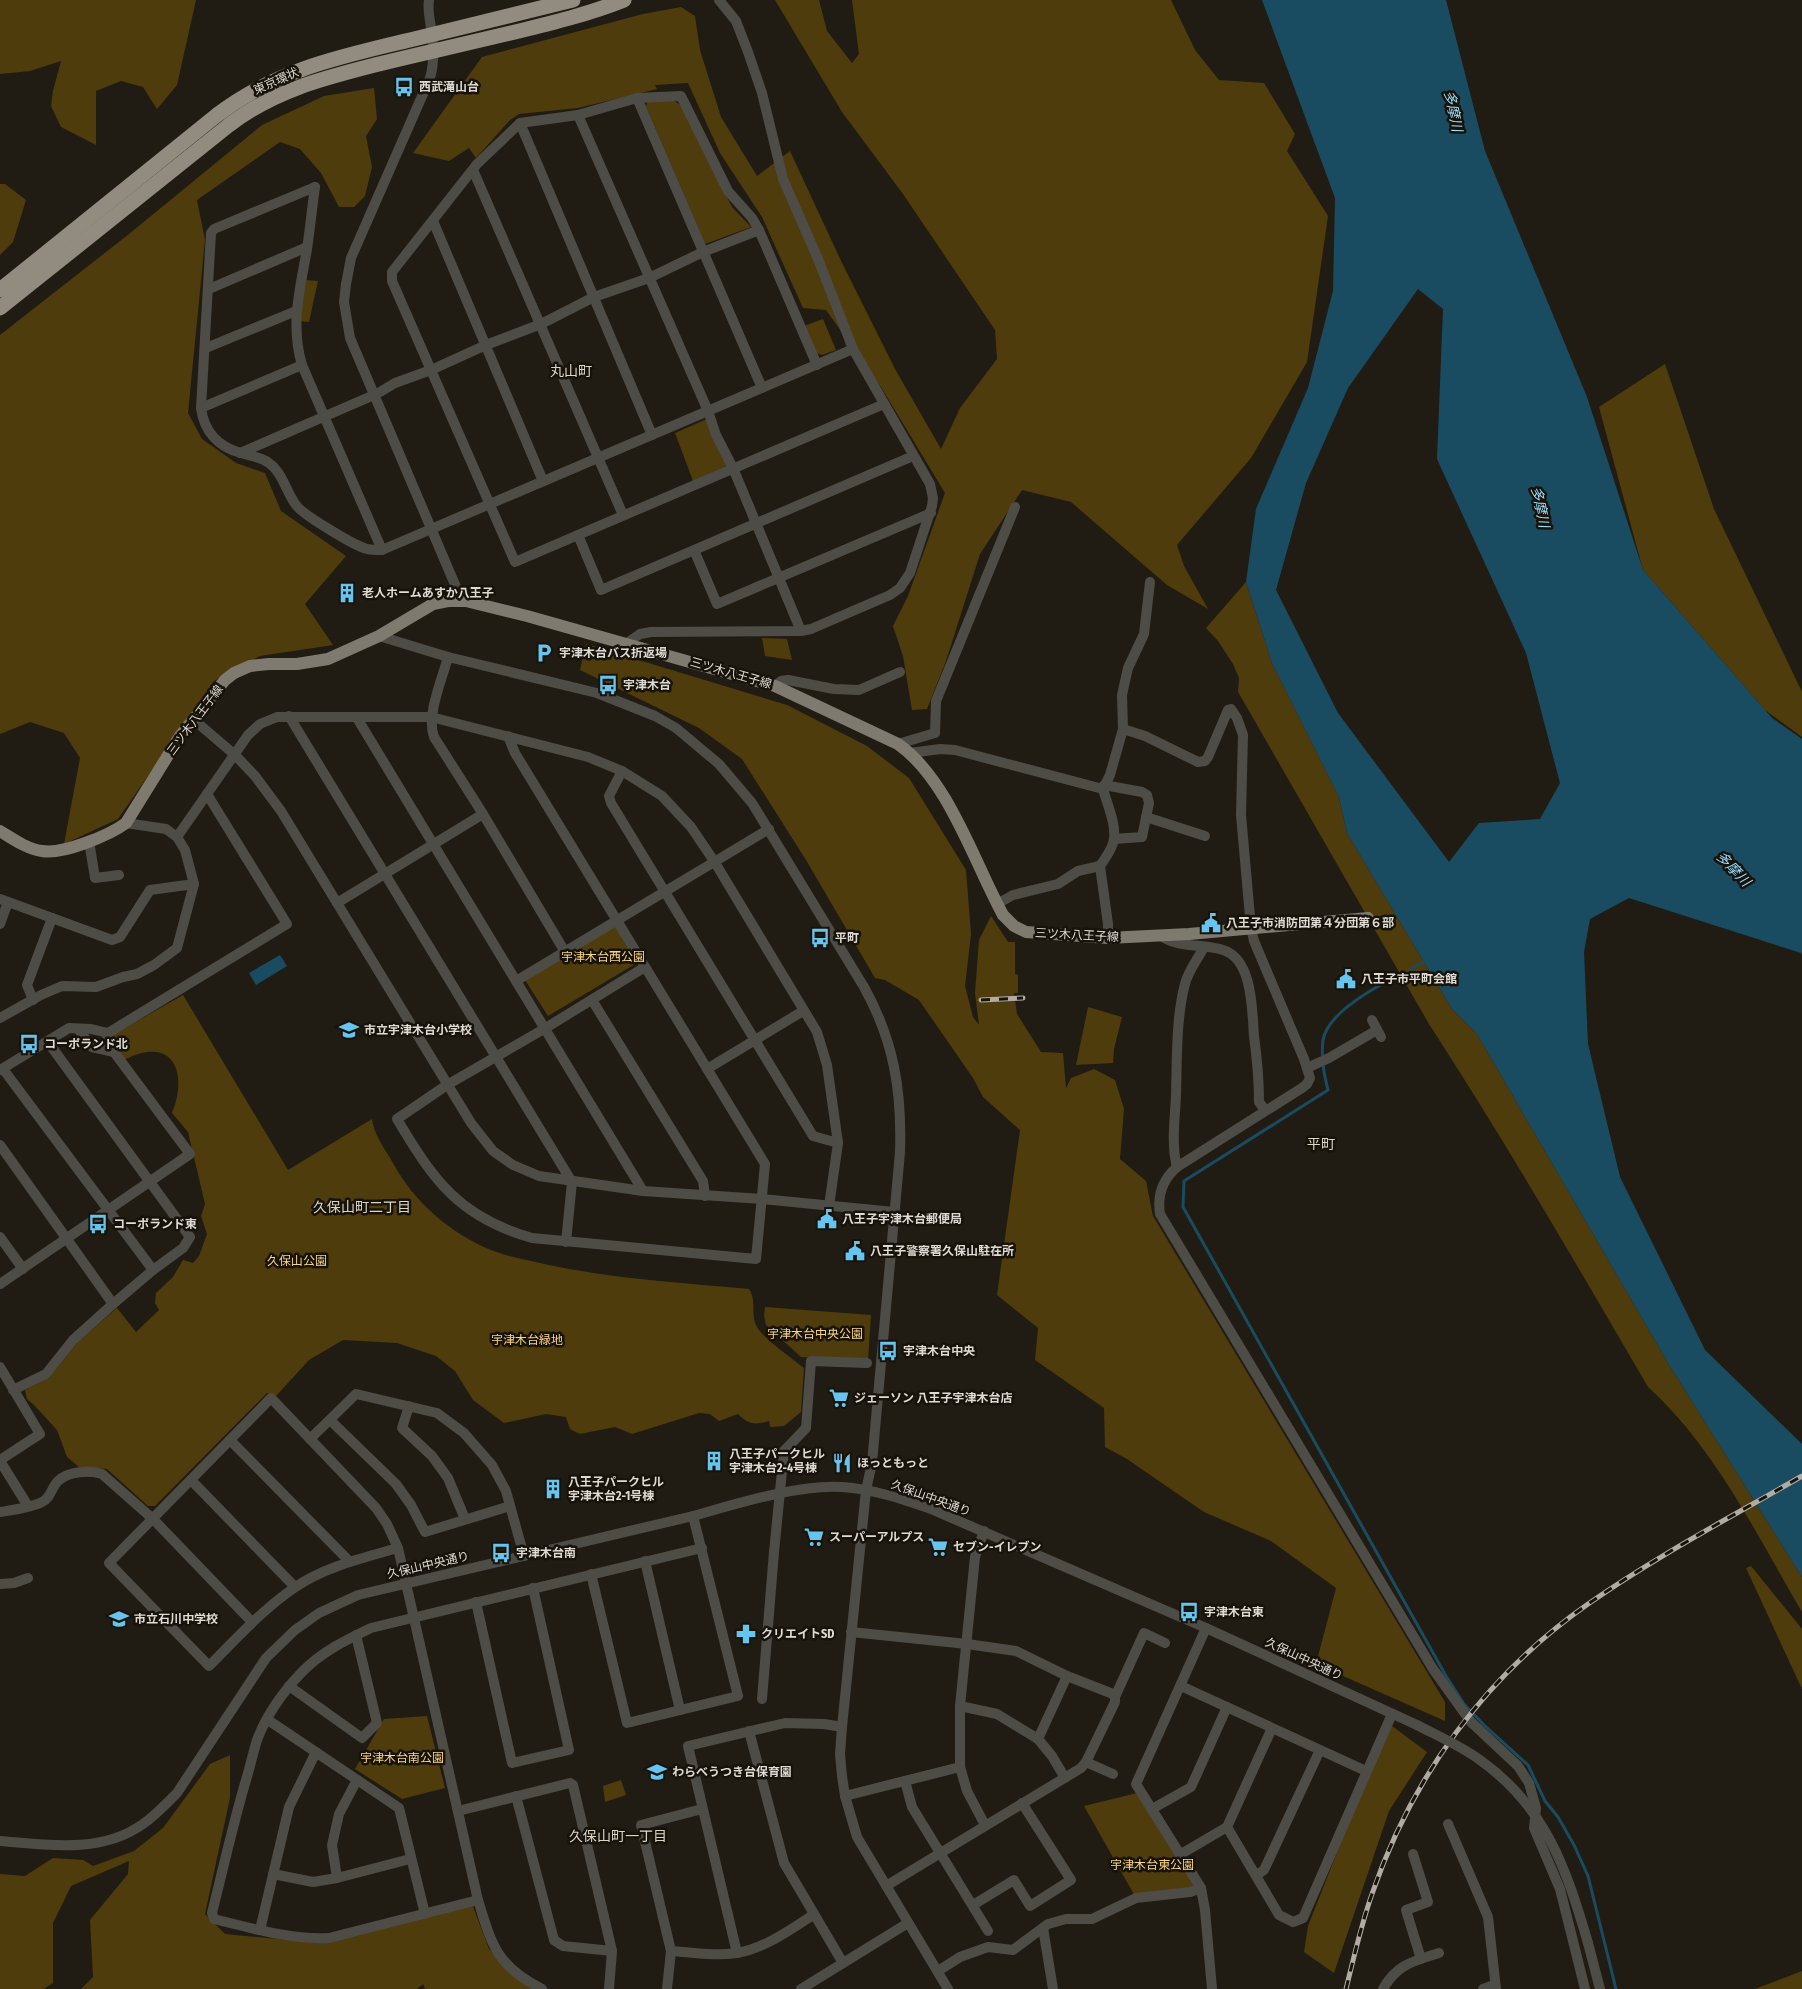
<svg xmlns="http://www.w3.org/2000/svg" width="1802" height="1989" font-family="'Fira Sans Condensed','Noto Sans JP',sans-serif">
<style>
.green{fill:#4f3c0c}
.water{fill:#1a4c61;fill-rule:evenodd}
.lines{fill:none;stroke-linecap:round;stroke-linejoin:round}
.stream{stroke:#1a4c61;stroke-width:3}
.minor{stroke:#4e4c47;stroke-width:10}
.major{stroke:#7e7a70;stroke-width:12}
.highway{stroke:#928c80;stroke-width:15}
.rail-casing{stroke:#b0aca5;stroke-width:5}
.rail{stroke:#18130a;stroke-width:3;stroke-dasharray:9;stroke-linecap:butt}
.minor-bridge{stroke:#4e4c47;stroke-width:10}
.labels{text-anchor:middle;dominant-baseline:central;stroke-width:5;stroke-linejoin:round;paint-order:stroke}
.street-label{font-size:12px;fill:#dedbd5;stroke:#18130a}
.poi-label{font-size:12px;font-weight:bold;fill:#dedbd5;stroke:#18130a;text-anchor:start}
.park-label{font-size:12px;fill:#f9d483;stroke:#18130a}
.water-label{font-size:14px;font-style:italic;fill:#99ddfd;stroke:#18130a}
.neighbourhood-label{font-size:14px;fill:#dcd6c9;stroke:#18130a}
</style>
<rect width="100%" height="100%" fill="#211c13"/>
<g class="green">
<path d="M0,0h196l-19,85 -20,24 -14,-22 -22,-6 -25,10v54l-35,-18 -10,-21 2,-15 8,-30 -31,10 -30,3z"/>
<path d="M775,0h44l8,31 25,32 7,-9 -7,-54h319l24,50 24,30 45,3 31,51 -8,17 41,65 -21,146 -56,96 -74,87 7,21 24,43 -41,-24 -96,-83 -49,-12 -42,64 -34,107 -19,48 -15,1 -9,-54 -10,-30 15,-30 37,-103 -64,-106 -55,-77 -23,-2 -41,-91 -42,-64 -32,-70 -33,2 2,4 -79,19 -59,6 -9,6 -34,38 -7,-10 -20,13 -36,-8 69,-96 161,-43 38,-7 14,9 5,34 21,67 36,59 33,-25 52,112 53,106 46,80 19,-41 37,-49 -2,-29 -92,-136 -61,-82z"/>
<path d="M374,88l3,31 -11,17 6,31 -7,29 -11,11h-15l-18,-34 -21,-24 -20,-7 -83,58 8,40 -17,173 14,26 34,24 29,10 16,38 65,45 -41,48 28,41 -73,11 -46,25 -96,138 -54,25 16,-86 -16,-25 -34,-11 -30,12v-399l129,-101 133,-109 62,-29z"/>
<path d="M671,99l11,7 50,101 19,20 -46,17 -59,-138 2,-6z"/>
<path d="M0,184h5l21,16 -13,42 -13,13z"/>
<path d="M306,280l12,1 -9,41 -10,-1z"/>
<path d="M823,319l13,31 -14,5 -6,-2 -12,-27z"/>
<path d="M1665,364l49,145 88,183v45l-37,-27 -122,-140 -44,-163z"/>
<path d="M707,419l22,46 -36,16 -18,-48z"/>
<path d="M1246,582l26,81 67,134 8,36 105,176 25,25 191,329 134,214v35c-46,-78 -86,-163 -154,-225 -71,-122 -142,-244 -219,-363l-180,-313 -11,-19 1,-14 -6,-14 -15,-23 -12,-13z"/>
<path d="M762,638l25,1 5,21 -27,-4z"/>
<path d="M586,644l201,61 80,41 42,32 57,92 5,64 -6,52 8,31 6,8 -4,-32 4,-53 12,-24 17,26h7v32l3,1v18h-4l3,21 24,38 22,1 3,35 5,-10 23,-9 21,11 9,29 -4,50 26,22 7,35 292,486v19l-129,-57 20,-76 -65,-47 -67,-29 -77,-53 -22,-12 -1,-39 -69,-48 3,-32 -41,-33 23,-165 -37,-33 -10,-19 -54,-78 -34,-20 -10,-2 -69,-118 -64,-101 -43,-31 -119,-58z"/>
<path d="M615,924l22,39 -89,53 -23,-36z"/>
<path d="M183,995l105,175 84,-51c2,16 13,30 21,44 21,39 57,70 98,87 18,7 39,11 58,15 66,14 134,18 200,24 8,12 1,25 8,38 6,11 36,32 47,41l-3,44 -17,14 -14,1 -1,-6c-14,4 -20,4 -31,-7l-19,7 -9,-7 -11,-1 -67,21 -17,-7 -35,7 -10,-5 -4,-12 -20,-3 -42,9 -31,-23 -18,-29 -19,-15 -39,-13 -54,-3 -34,20 -33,36 -9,-3 -112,113h-7l-41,-37 -28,-2 -12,-10 -10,-27 -23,-25 -7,-6 -2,-9 24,-12 29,-36 39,-34 19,24 23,-22 -4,-7 1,-10 17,-16 10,-17 10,3 6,-7 8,-22 -6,-18 4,-12 -17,-72 -16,-19c17,-42 0,-78 -48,-53l-13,-21 2,-4z"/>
<path d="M1088,1007l34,10 -8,32 -1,14 -37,2z"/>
<path d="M765,1307l106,8 -3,45 -67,-3 -35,-32 -2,-9z"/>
<path d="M1751,1566l51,63v60l-56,-121z"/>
<path d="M427,1716l18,72 -43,11 -47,-30 29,-50z"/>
<path d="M1388,1723l39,29 -38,59 -55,162 -30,-21 4,-26z"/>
<path d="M230,1755v43l-25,116 20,20 96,9 151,-39 17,45 49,40h-113l-2,-5 -6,5h-336l12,-12 -3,-57 38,-46 1,-13 -58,25 -18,37v60l-9,6h-44v-115l25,2 28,-18 30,2 10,6 41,-15 29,-23 47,-64z"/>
<path d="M621,1780l5,15 -21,7 -2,-16z"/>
<path d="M1141,1792l60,96 -65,10 -52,-92z"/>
<path d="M1802,1971v18h-47z"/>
</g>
<g class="water">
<path d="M1262,0h184l39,151 102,246 56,173 129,148 30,21v216l-1,-2 -172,-55 -39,21 -6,33 4,92 32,133 85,173 97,94v133l-134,-214 -191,-329 -25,-25 -105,-176 -8,-36 -67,-134 -26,-81 10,-73 52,-121 25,-97 2,-93zM1418,289l25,20 -6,150 89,194 34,130 -20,36 -61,4 -30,39 -111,-149 -62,-123 30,-107 42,-95z"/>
<path d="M280,955l7,11 -31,19 -7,-12z"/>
</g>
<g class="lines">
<g class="stream">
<path d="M1410,969l14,-7"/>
<path d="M1384,983c-20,11 -57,33 -61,57 -2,16 1,35 5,50l-144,91 -1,26 263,469 18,28 20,21 44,40 17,36 13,16 16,28 14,31 28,113"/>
</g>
<g class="minor">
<path d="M429,0c-2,12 2,23 3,35 2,15 2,29 -2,43l-79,180 -5,26 -2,18 6,36 106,249v13"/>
<path d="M637,98l125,290"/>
<path d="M578,115l130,296 8,24 17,33 68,163"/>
<path d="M520,123l132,312"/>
<path d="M473,170l150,345"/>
<path d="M315,187l-101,42 -3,4 -10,175c3,23 17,39 40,45 9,3 20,4 28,10 14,10 17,29 27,42 7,10 59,41 71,44 5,1 10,1 15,1l471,-201"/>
<path d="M315,187c-3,21 -5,42 -8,62 -7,41 -17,75 -5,116l80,185"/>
<path d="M433,221l110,260"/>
<path d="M209,289l98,-42"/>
<path d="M206,348l90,-37"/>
<path d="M817,365l-58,-135 -7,-12 -24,-27 -47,-95 -44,2 -59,17 -58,8 -43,41 -85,108v9l123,281 369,-158"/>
<path d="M380,392l15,-9 36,-13 55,-25 55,-21 53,-27 55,-19 54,-26 56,-22"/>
<path d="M201,408l101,-43"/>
<path d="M240,453l134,-58"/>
<path d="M578,535l23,55 312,-134"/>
<path d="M694,550l23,54 214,-91"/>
<path d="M379,636l69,21 149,36 58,23 21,12 43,36 33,39 112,184c30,54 38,104 36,165l-28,311 -6,27 -24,237 -2,27 2,22 3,20 12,41 91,152"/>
<path d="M627,643l13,-9 11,-2 150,-1 10,-2 79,-34 10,-7 10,-15 22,-67 1,-8 -3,-14 -77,-135 -35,-90 -35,-80 -21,-86 -14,-41 -12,-31 -17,-21"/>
<path d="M448,657c-6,23 -22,58 -14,80l49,77 82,138"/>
<path d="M775,686l6,-5 7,-1 46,9 25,1 41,-18"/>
<path d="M289,716l283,466 -6,60"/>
<path d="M357,718l286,473"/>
<path d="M193,719l42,36 20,21 26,35 190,312 22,28 20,14 26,11 104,15 119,8 132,13"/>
<path d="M1123,729l22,7 53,26 7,-1 3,-4 20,-47 3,-1 6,9 6,17 -2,80 10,113 3,13 50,118 6,19 -3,6 -5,4 -125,79c-15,13 -20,28 -17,47l273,455 38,53 47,44 11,17 7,25 -2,20 26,61 25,100"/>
<path d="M508,736l7,17 250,411 -9,95 -224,-21c-73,-21 -98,-57 -135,-119l50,-34 97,-56 101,-62"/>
<path d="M898,744l37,-11 1,-32 79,-194"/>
<path d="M910,753l30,-4 15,1 148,39"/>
<path d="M622,771l-13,25 2,7 202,333 25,7"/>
<path d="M1104,785l38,7 5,3 2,8 -7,34 -28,2"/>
<path d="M1146,817l59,19"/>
<path d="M177,837l71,-102 12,-11 17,-7h154l157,40 34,14 40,25 29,31 23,34 103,171 10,33 11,78 -9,63"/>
<path d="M89,841l6,37 24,-3"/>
<path d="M0,899l112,41 8,-3 30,-47 44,-6"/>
<path d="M337,903l146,-89"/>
<path d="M997,904l16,-9 45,-11 20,-13 22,-5"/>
<path d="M0,924l8,-22"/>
<path d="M1160,935c18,14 42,8 63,15 30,9 29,61 31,86 3,22 5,44 5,66l6,8"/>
<path d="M1108,938v-14l-8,-58c5,-8 13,-17 14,-27 2,-16 -7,-35 -11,-50l7,-14 13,-46 -1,-34 6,-27 16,-34 6,-52"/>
<path d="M516,981l253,-152"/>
<path d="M33,1000l-6,-15 25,-67"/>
<path d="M592,1000l111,181 2,15"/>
<path d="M0,1018l41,-23 21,-9 34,1 27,-10 14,-3 17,-9 23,-17 17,-64 -9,-34 -8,-13 -11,-8 -40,-6"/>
<path d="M1372,1020l9,17"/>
<path d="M78,1029l14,18 22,5"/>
<path d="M108,1033l179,-109 -80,-130"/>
<path d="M1307,1068l22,-10 48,-28"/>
<path d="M3,1069l150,201"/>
<path d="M707,1069l96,-58"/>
<path d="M0,1070l69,-42 22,1 17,4 -1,6 7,13 76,102 -190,130"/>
<path d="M0,1145l113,159 40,-34 30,-22 7,-11 -142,-195"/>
<path d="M1177,1167c-6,-23 -2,-48 -1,-72 1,-34 0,-78 9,-111 3,-13 13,-25 19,-37"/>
<path d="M0,1237l23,32"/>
<path d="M0,1367l40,67 -40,26"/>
<path d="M13,1390l33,-16 27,-34 40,-36"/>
<path d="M409,1406l-7,22 30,28 16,22 17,41"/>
<path d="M330,1420l66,64 15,21 14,27 85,-26"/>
<path d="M310,1439l46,-45 81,19 27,20 28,32 14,26 18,65"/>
<path d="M230,1440l120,122"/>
<path d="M784,1451l22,-23 5,-67 56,2"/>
<path d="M0,1461l28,45"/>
<path d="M191,1480l104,107"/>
<path d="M0,1512c13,-2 30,-4 42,-10 9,-4 9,-14 16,-21 11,-10 31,-11 44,-7l51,45 99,103"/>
<path d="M398,1548c-35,10 -74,19 -104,40 -32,22 -58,51 -85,78l-100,-103 162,-165 105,110 11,16 11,24 80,352c14,46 19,66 64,89"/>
<path d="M645,1561l35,149"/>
<path d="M591,1574l36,149 111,-27 -45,-180"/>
<path d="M0,1584l14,-1 14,-5"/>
<path d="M476,1602l36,161 57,-13 -36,-162"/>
<path d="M1206,1628l-70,156 65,104 4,22 7,79"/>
<path d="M851,1632l116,12 49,7 51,25 46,18 2,3"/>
<path d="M289,1686l73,52 15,-15 -21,-88"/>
<path d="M1181,1686l185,85"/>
<path d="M762,1699l12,-147"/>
<path d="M960,1706l37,8 41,25 14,17 13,22"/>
<path d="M268,1720l131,88 26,106"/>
<path d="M1272,1728l-45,99 52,88 14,7 10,-4 89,-204"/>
<path d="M749,1731l35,132 59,100"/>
<path d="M1038,1739l29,-63"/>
<path d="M1086,1762l27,12"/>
<path d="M960,1767l7,24 18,34"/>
<path d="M905,1781l7,26 76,124"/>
<path d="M516,1796l38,144 9,6 49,5"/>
<path d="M845,1796l115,-29v-61l15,-149 9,-26"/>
<path d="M1152,1809l39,-22 36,-80"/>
<path d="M458,1811l112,-28 3,2 39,166 -3,38"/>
<path d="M1448,1824l40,93 8,72"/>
<path d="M0,1841c47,4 101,13 143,-17 13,-9 23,-20 34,-31l89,-135 29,-28 24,-17 39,-18 335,-79c43,-12 106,-32 149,-29 31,2 60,12 89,22l275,119 211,97"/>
<path d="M1181,1854l46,-27"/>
<path d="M1413,1854l15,48 -22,8 15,49"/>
<path d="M273,1874l40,8 24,-4 73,-19"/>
<path d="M1257,1875l7,-5 56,-120"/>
<path d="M337,1878l-5,-33 7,-31 18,-34"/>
<path d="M886,1886l195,-118 5,-6 29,-60v-5l29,-64 21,10"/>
<path d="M478,1900l-149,38c-38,2 -78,-10 -115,-19l-2,-6c11,-44 21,-89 34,-133 4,-13 7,-27 11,-40 9,-24 27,-49 44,-67 20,-21 45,-33 70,-45l331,-80"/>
<path d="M973,1905l41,-25 16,26 41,-26 -49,-77"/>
<path d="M1043,1928l10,61"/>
<path d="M260,1930l29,-123 27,-55"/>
<path d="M1588,1943l12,46"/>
<path d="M671,1951c22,2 45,5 66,2 28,-5 53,-23 76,-38"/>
<path d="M737,1953l-49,-207 97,-23 39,1 18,3"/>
<path d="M938,1971l22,-14 28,-10 25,3 35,-26 18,-5h26l44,-21 54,-6 11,-4"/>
<path d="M667,1989l4,-38 -30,-126 61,-16"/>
<path d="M801,1989l107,-66"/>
<path d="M1383,1989c14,-25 31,-28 56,-36"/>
<path d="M1483,1989l11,-4"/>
</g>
<path class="major" d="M0,831c13,8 27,18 42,20 20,4 68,-16 84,-28l54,-87 45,-56 9,-7 16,-7 19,-2h28l31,-5 51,-23 54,-32 15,-3h18l61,15 248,70 123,58c50,35 76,118 105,171l11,11 12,6 82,6 81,-4 179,-16"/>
<g class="highway">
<path d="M0,290l217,-175c60,-46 126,-59 197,-76 53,-13 106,-26 159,-39"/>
<path d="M0,308l229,-183c46,-35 95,-47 150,-61 45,-11 90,-21 136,-32 37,-9 74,-18 109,-32"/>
</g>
<defs>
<g id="rail">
<path d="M981,1000l42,-2"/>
<path d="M1346,1989c8,-32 15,-64 26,-95 40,-117 113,-218 216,-290 67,-47 143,-87 214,-128"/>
</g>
</defs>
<use href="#rail" class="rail-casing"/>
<use href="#rail" class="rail"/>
<g class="minor-bridge">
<path d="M774,1552l10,-101"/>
<path d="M1417,1725c21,11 44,21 63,35 66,47 86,108 108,183"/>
</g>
</g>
<defs>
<symbol id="bus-bare" viewBox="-9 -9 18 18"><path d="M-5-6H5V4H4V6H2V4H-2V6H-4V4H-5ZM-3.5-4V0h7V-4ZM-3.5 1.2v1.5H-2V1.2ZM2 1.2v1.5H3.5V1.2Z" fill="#65c5ef" stroke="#18130a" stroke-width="2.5" paint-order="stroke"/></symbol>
<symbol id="building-bare" viewBox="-9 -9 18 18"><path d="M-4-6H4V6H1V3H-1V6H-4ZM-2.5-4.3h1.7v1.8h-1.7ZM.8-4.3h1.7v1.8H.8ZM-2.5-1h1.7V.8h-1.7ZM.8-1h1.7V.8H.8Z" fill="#65c5ef" stroke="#18130a" stroke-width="2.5" paint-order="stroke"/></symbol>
<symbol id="parking-bare" viewBox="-9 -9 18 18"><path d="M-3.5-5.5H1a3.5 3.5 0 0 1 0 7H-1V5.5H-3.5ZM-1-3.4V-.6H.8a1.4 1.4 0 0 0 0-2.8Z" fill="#65c5ef" stroke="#18130a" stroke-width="2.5" paint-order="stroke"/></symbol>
<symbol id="civic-bare" viewBox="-9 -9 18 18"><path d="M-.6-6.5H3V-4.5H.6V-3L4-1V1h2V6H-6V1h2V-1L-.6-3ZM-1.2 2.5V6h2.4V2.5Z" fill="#65c5ef" stroke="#18130a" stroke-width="2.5" paint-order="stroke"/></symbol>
<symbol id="school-bare" viewBox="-9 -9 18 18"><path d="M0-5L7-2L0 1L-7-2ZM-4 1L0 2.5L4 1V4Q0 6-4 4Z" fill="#65c5ef" stroke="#18130a" stroke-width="2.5" paint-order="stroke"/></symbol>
<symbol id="supermarket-bare" viewBox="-9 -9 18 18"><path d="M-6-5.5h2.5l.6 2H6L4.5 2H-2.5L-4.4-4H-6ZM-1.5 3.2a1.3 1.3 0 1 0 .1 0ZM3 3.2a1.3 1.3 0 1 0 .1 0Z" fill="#65c5ef" stroke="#18130a" stroke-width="2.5" paint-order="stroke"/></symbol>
<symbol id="restaurant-bare" viewBox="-9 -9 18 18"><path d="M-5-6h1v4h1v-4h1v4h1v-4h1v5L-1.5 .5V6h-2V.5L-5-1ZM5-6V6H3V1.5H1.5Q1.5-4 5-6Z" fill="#65c5ef" stroke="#18130a" stroke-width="2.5" paint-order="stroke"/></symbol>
<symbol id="pharmacy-bare" viewBox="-9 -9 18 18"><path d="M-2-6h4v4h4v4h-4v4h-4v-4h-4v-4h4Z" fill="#65c5ef" stroke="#18130a" stroke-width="2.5" paint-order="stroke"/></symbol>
</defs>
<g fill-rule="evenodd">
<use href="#bus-bare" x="390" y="73" width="28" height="28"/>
<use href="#building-bare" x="333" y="579" width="28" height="28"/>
<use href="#parking-bare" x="530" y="639" width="28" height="28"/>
<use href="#bus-bare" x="594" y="671" width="28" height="28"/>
<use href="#civic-bare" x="1197" y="909" width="28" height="28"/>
<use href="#bus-bare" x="806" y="924" width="28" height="28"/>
<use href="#civic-bare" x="1332" y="965" width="28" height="28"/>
<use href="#school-bare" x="335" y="1016" width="28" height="28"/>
<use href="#bus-bare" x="15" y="1030" width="28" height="28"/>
<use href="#civic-bare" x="813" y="1205" width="28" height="28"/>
<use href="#bus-bare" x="84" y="1210" width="28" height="28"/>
<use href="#civic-bare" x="841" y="1237" width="28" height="28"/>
<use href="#bus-bare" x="874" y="1337" width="28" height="28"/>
<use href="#supermarket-bare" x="825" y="1384" width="28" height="28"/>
<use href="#building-bare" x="700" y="1447" width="28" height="28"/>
<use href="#restaurant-bare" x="828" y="1449" width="28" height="28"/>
<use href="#building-bare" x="539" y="1475" width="28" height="28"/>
<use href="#supermarket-bare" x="800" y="1523" width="28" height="28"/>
<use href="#supermarket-bare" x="924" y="1533" width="28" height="28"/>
<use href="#bus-bare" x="487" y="1539" width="28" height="28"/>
<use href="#bus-bare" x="1175" y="1598" width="28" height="28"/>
<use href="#school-bare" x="105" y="1605" width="28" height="28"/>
<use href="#pharmacy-bare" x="732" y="1620" width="28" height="28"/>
<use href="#school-bare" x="643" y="1758" width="28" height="28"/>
</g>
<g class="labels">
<g class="street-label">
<text transform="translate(276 81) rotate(-24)">東京環状</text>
<text transform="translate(731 673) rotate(16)">三ツ木八王子線</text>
<text transform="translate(195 720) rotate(-53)">三ツ木八王子線</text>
<text transform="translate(1077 935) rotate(3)">三ツ木八王子線</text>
<text transform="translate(931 1498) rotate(20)">久保山中央通り</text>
<text transform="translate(428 1565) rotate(-13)">久保山中央通り</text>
<text transform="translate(1304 1659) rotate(25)">久保山中央通り</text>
</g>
<g class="poi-label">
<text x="419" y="87">西武滝山台</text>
<text x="362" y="593">老人ホームあすか八王子</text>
<text x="559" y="653">宇津木台バス折返場</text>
<text x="623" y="685">宇津木台</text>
<text x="1226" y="923">八王子市消防団第４分団第６部</text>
<text x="835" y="938">平町</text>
<text x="1361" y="979">八王子市平町会館</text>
<text x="364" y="1030">市立宇津木台小学校</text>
<text x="44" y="1044">コーポランド北</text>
<text x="842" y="1219">八王子宇津木台郵便局</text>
<text x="113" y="1224">コーポランド東</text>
<text x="870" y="1251">八王子警察署久保山駐在所</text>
<text x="903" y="1351">宇津木台中央</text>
<text x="854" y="1398">ジェーソン 八王子宇津木台店</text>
<text x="729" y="1454">八王子パークヒル<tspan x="729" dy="14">宇津木台2-4号棟</tspan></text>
<text x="857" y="1463">ほっともっと</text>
<text x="568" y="1482">八王子パークヒル<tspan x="568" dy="14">宇津木台2-1号棟</tspan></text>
<text x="829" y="1537">スーパーアルプス</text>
<text x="953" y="1547">セブン-イレブン</text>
<text x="516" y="1553">宇津木台南</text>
<text x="1204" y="1612">宇津木台東</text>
<text x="134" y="1619">市立石川中学校</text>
<text x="761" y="1634">クリエイトSD</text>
<text x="672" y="1772">わらべうつき台保育園</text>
</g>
<g class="park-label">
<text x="603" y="957">宇津木台西公園</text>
<text x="297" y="1261">久保山公園</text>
<text x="815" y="1334">宇津木台中央公園</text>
<text x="527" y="1340">宇津木台緑地</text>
<text x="402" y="1758">宇津木台南公園</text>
<text x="1152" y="1865">宇津木台東公園</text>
</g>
<g class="water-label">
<text transform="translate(1453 111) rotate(78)">多摩川</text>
<text transform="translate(1540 507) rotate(78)">多摩川</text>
<text transform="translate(1733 869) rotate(46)">多摩川</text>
</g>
<g class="neighbourhood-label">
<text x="571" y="371">丸山町</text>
<text x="1321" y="1144">平町</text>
<text x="362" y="1207">久保山町二丁目</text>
<text x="618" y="1836">久保山町一丁目</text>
</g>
</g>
</svg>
